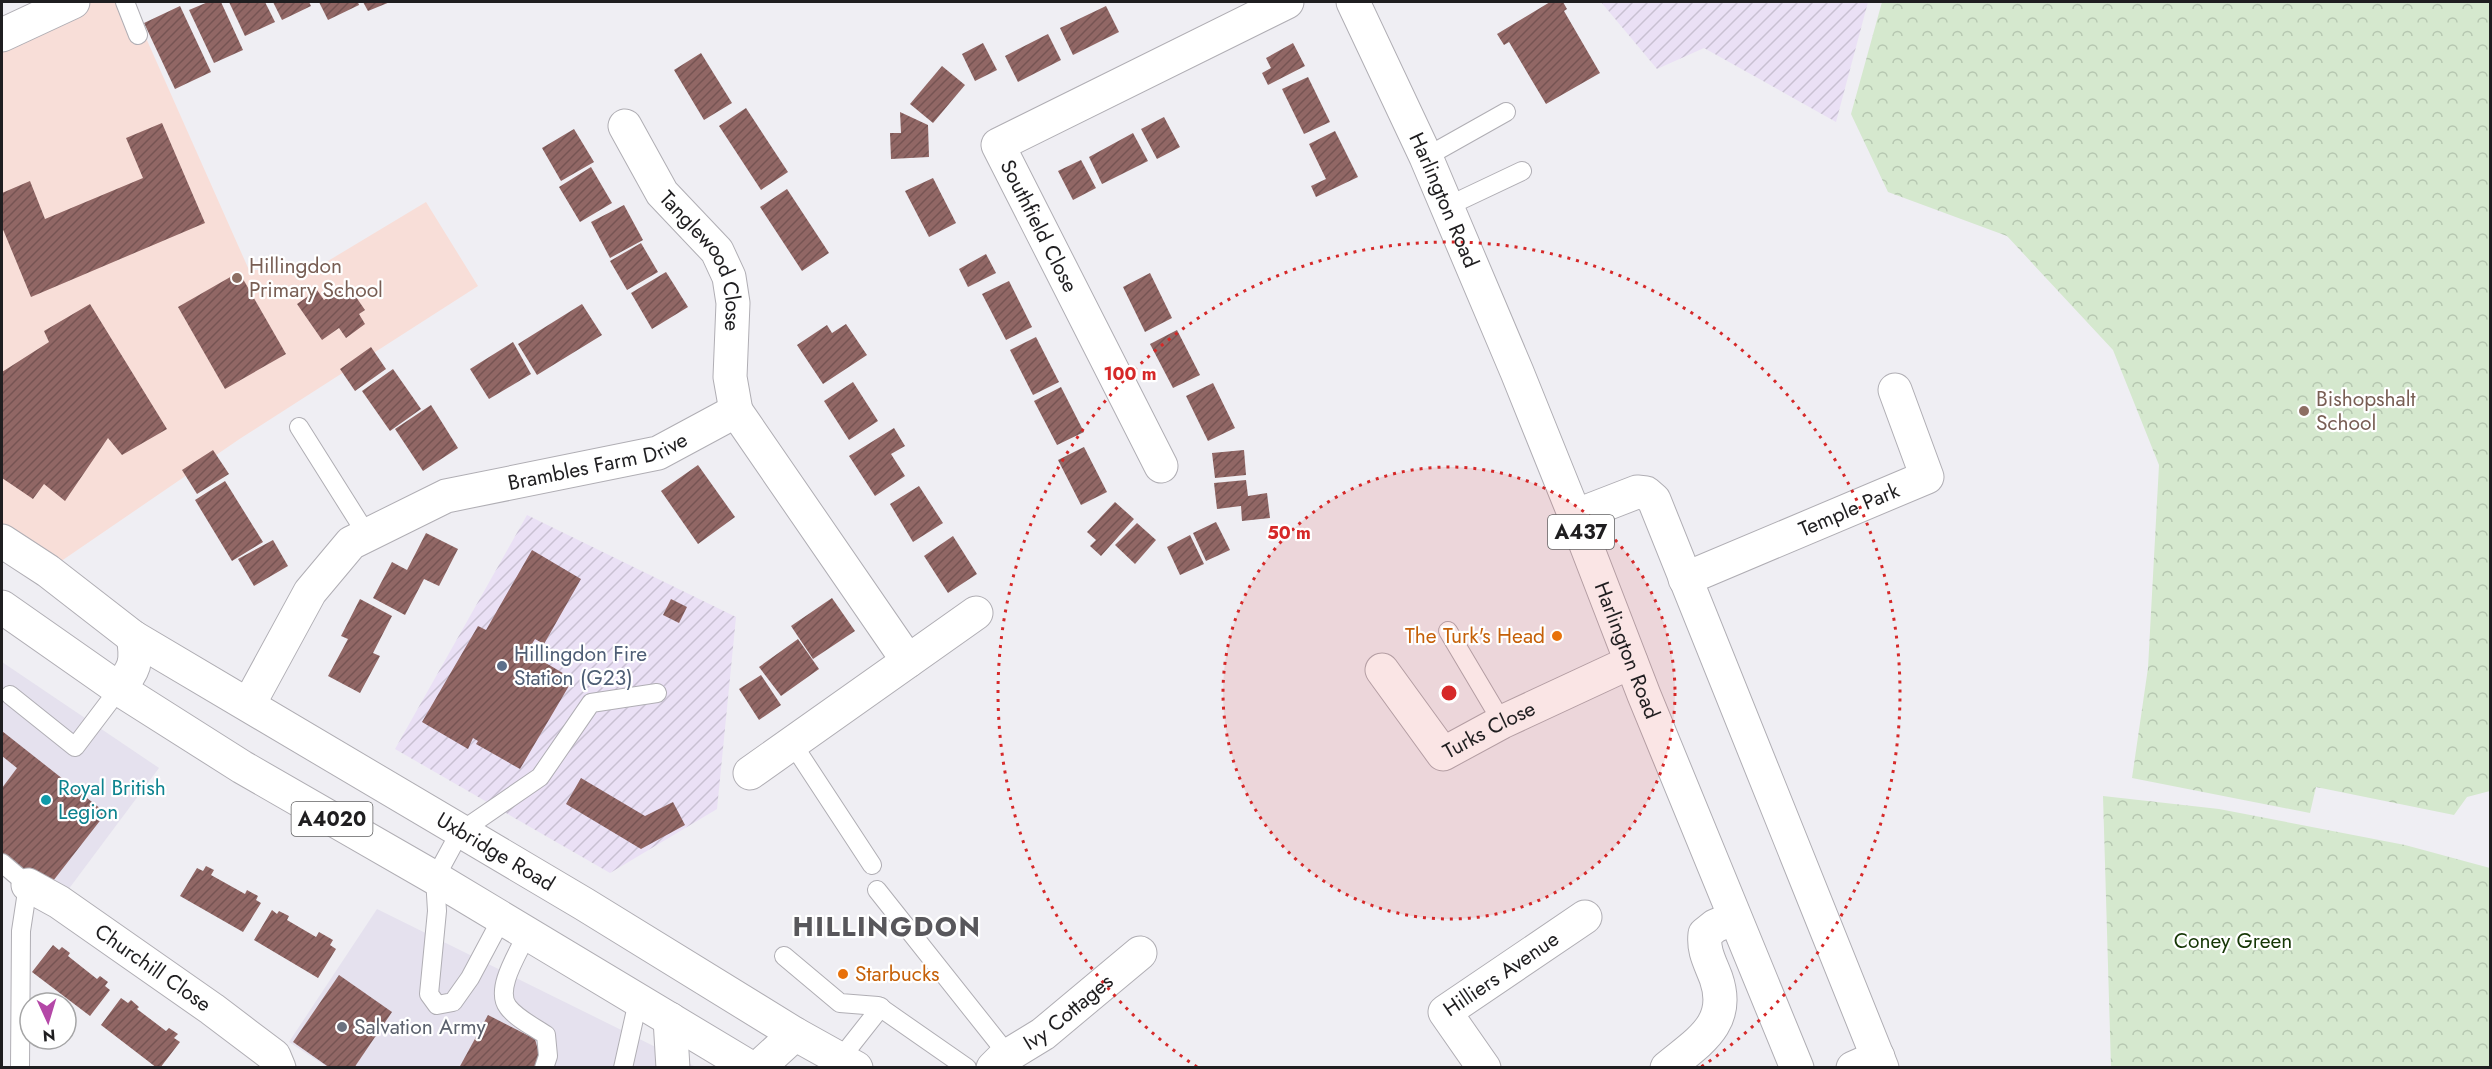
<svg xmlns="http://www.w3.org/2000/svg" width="2492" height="1069" font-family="Jost,sans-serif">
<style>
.built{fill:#e5e1ee}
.industrial{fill:url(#industrial-furrows)}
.education{fill:#f8ded8}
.park{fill:url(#park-crowns)}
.building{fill:url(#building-hatch)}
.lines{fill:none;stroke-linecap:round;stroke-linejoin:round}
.service-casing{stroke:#b0aeb4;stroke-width:20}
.minor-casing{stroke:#b0aeb4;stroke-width:35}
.primary-casing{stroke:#b0aeb4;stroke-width:35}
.service{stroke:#fff;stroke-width:18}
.minor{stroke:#fff;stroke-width:33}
.primary{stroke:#fff;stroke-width:33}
.ring{fill:none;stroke:#d62828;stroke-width:3;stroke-dasharray:3 6}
.education-dot{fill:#8d6e63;stroke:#fff;stroke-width:2}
.food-dot{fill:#e8710a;stroke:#fff;stroke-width:2}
.service-dot{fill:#5c6f8a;stroke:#fff;stroke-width:2}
.culture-dot{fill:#0f9aa8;stroke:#fff;stroke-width:2}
.worship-dot{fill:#6b7280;stroke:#fff;stroke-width:2}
.labels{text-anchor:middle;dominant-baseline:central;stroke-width:4.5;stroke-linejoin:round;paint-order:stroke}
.shield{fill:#fff;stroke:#626263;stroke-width:1.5}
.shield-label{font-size:20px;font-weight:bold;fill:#1f1e20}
.street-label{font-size:21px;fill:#1f1e20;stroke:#fff}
.education-label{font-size:21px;fill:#785e54;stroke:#fff;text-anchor:start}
.food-label{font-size:21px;fill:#c56008;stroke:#fff;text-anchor:end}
.service-label{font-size:21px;fill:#4e5e75;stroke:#fff;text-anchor:start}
.culture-label{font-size:21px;fill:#0d838f;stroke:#fff;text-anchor:start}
.park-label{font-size:21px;fill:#163706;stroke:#fff}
.worship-label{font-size:21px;fill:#5b616d;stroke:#fff;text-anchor:start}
.district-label{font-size:27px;font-weight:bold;letter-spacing:1.5px;fill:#58575b;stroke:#fff}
.centre{fill:#d62828;stroke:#fff;stroke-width:3}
.ring-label{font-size:18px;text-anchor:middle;font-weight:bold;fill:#d62828;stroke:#fff;stroke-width:4.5;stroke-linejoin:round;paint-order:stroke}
</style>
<defs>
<pattern id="industrial-furrows" width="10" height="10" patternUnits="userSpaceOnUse" patternTransform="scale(1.5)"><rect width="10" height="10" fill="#eae0f5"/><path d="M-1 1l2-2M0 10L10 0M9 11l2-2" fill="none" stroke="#c8c0d2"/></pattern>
<pattern id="park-crowns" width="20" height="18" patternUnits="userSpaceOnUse" patternTransform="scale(1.5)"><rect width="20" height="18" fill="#d5e8ce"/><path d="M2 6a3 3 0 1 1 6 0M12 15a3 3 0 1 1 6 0" fill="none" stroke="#b6c7b1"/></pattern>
<pattern id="building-hatch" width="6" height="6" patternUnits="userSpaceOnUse" patternTransform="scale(1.5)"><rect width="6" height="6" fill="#916765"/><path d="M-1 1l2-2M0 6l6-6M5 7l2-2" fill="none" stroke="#765453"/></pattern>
</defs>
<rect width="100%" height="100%" fill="#efeef3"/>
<g class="built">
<path d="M2,662l157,106 -100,134 -57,-41z"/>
<path d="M377,909l319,158h-369l-38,-25z"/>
</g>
<g class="industrial">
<path d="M1601,2h267l-32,120 -132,-74 -47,21z"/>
<path d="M527,515l209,102 -19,192 -107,64 -215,-124z"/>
</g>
<path class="education" d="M73,2h57l119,268h64l113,-68 52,84 -237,152 -187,128 -52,-39v-492z"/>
<g class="park">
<path d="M1882,2h608v789l-23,6 -13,18 -138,-28 -6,26 -178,-35 16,-110 11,-203 -46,-115 -106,-114 -119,-44 -37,-78z"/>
<path d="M2103,796l116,13 186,36 85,23v199h-379z"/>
</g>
<g class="building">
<path d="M208,2h13l22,48 -29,13 -25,-53z"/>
<path d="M229,2h36l10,20 -30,14z"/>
<path d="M273,2h36l2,4 -29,14z"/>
<path d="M319,2h39l1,3 -31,15z"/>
<path d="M363,2h27l-22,9z"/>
<path d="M1550,2h13l4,7 -3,2 36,62 -54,31 -37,-62 -5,3 -7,-11z"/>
<path d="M180,6l31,66 -36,17 -31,-66z"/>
<path d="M1106,6l13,26 -46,23 -13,-27z"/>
<path d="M1048,34l13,26 -43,22 -13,-26z"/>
<path d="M983,43l14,27 -22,11 -13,-27z"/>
<path d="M1293,43l12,23 -37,19 -6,-12 9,-5 -5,-10z"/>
<path d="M701,53l31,50 -28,17 -30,-50z"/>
<path d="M942,66l23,19 -32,38 -23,-19z"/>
<path d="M1308,77l22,45 -26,12 -22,-45z"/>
<path d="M746,108l42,64 -27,18 -42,-64z"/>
<path d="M900,112l28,13 1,32 -38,2 -1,-26h11z"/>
<path d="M1164,117l16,30 -23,12 -16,-30z"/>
<path d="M162,123l43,100 -174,74 -29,-70v-34l28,-12 15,38 98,-41 -17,-40z"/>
<path d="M574,129l20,33 -33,19 -19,-33z"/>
<path d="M1335,131l23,46 -42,20 -5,-11 15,-7 -17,-35z"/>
<path d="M1133,133l15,28 -46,23 -13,-27z"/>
<path d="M1081,160l15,28 -23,12 -15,-29z"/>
<path d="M591,167l21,36 -32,19 -21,-35z"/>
<path d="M933,178l23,45 -27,14 -24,-46z"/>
<path d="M787,189l42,64 -27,18 -42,-64z"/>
<path d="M624,205l19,35 -33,18 -19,-36z"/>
<path d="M641,243l17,29 -31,18 -17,-29z"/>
<path d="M986,254l10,19 -28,14 -9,-18z"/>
<path d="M239,272l47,82 -61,35 -47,-82z"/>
<path d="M666,272l22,35 -36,22 -21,-36z"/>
<path d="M1150,273l22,45 -27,14 -22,-45z"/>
<path d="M1009,281l23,46 -26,13 -24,-46z"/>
<path d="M347,284l18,26 -6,4 6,10 -19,14 -7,-10 -17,12 -25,-36 20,-14 7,10z"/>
<path d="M90,304l77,125 -45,26 -14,-17 -43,63 -21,-17 -11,15 -31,-21v-106l47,-30 -5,-11z"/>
<path d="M582,304l20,31 -65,40 -19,-31z"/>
<path d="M846,324l21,31 -44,29 -26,-39 30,-20 5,8z"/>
<path d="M1177,330l23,45 -27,13 -23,-44z"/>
<path d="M1036,337l23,45 -26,13 -23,-45z"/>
<path d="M513,342l18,32 -42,25 -19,-30z"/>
<path d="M371,347l15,22 -31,22 -15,-22z"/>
<path d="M393,369l28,40 -31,22 -28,-40z"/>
<path d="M853,382l25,39 -29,19 -25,-39z"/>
<path d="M1213,383l22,45 -27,13 -22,-45z"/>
<path d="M1061,387l23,45 -27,13 -23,-44z"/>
<path d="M431,405l27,43 -35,23 -28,-42z"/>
<path d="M894,428l11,18 -14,8 14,22 -30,20 -26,-40z"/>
<path d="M1084,447l23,45 -26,13 -23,-45z"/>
<path d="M213,450l16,24 -32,20 -15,-24z"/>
<path d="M1244,450l2,25 -31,3 -3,-25z"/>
<path d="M698,465l37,52 -37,27 -37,-53z"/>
<path d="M1246,480l2,16 19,-3 3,25 -28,3 -1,-15 -24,3 -3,-26z"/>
<path d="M225,481l38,61 -31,19 -37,-61z"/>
<path d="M919,486l24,37 -30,19 -23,-38z"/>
<path d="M1115,502l19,17 -33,37 -11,-10 6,-6 -9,-8z"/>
<path d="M1216,522l14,28 -24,11 -13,-28z"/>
<path d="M1137,523l19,17 -21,24 -20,-19z"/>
<path d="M426,533l32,16 -19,37 -15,-7 -19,36 -32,-17 19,-36 15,8z"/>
<path d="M1190,535l14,29 -24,11 -13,-28z"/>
<path d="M953,536l24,38 -29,19 -24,-37z"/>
<path d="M273,540l15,26 -34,20 -16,-27z"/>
<path d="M532,550l49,29 -37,65 -9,-5 -8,13 46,27 -53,90 -44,-25 2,-3 -5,-3 -5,11 -46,-27 56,-96 8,4z"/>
<path d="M832,598l23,33 -42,28 -22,-33z"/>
<path d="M360,599l32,17 -19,37 7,3 -20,37 -32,-17 20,-37 -7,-3z"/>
<path d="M671,599l16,8 -8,16 -16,-8z"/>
<path d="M798,639l21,30 -38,27 -22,-29z"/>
<path d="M761,675l20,30 -22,15 -20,-31z"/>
<path d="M2,731l104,82 -60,77 -44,-36v-66l15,-20 -15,-12z"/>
<path d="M581,778l64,38 28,-14 12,23 -44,24 -75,-45z"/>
<path d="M206,866l8,4 -3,5 34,19 2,-4 11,6 -2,4 5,3 -18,29 -63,-36 17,-28 6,3z"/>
<path d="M272,910l5,4 2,-3 10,5 -2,4 29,17 3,-5 14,8 -3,5 6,4 -18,29 -64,-38z"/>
<path d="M53,945l6,5 3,-3 8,6 -2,3 29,23 3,-3 8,6 -3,4 5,4 -20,26 -58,-44z"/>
<path d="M339,975l53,37 -38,56h-24l-37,-26z"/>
<path d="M121,998l7,5 3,-3 8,7 -2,2 29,22 3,-3 9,6 -4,4 6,4 -20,26h-3l-56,-43z"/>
<path d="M488,1015l47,24 7,25 -2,4h-81z"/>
</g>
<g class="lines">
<defs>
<g id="service">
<path d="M125,2l13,33"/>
<path d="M1426,157l80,-45"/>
<path d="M1446,207l76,-36"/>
<path d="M299,427l68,108"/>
<path d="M1448,631l54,91"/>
<path d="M10,695l65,52 44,-58"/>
<path d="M792,743l80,122"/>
<path d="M2,863l26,22 -7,46 -1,137"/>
<path d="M877,890l131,165"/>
<path d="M502,918l-32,60 -17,24 -16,3 -8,-11 8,-83 -2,-33 25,-46 80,-55 51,-74 66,-10"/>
<path d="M527,934c-8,18 -33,55 -19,73 8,11 26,20 38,28l2,21 -4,12"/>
<path d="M784,956l56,47 38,3 89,62"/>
<path d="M840,1059l41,-52"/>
<path d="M623,1068l15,-67"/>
</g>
<g id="minor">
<path d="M2,35l71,-33"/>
<path id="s1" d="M625,126l37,67 55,58 12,26 4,26 -3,74 6,34"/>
<path d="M1161,466l-163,-321 289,-143"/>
<path d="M1575,516l62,-24 9,1 8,7 228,568"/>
<path id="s2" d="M1685,579l242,-102 -32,-87"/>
<path id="s3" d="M1382,670l61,84 59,-32 129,-60"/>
<path d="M119,689c15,-20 19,-26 14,-52"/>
<path id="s4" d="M249,704l61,-112 41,-49 95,-47 212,-43 78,-42 172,250"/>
<path d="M750,773l226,-160"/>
<path id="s5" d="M28,885l31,17 153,107 62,47 5,12"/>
<path id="s6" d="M993,1068l9,-9 41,-25 97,-81"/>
<path id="s7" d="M1484,1068l-39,-56 140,-95"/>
<path d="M1667,1068c31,-26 65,-44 49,-90 -6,-16 -13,-27 -11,-44l10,-8 19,-8"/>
<path d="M1853,1068l25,-11"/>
</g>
<g id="primary">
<path id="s8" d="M1353,2l73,155 91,215 58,144 69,179 153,373"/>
<path id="s9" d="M2,541l46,30 85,66 451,267 211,130 61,34"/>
<path d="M2,607l117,82 123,78 193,111 316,190"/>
<path d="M670,1019l3,49"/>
<path d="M758,1068l37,-34"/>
</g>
</defs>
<use href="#service" class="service-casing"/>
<use href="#minor" class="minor-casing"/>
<use href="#primary" class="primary-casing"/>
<use href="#service" class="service"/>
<use href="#minor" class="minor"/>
<use href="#primary" class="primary"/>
</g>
<circle cx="1449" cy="693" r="226" fill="#d62828" fill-opacity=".12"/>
<g class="ring">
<circle cx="1449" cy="693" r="226"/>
<path d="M1197 1067A451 451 0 1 1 1701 1067"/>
</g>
<g class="education-dot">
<circle cx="237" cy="278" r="6"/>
<circle cx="2304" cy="411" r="6"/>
</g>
<g class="food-dot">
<circle cx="1557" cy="636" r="6"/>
<circle cx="843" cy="974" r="6"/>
</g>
<circle class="service-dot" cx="502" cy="666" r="6"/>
<circle class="culture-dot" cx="46" cy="800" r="6"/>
<circle class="worship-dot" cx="342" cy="1027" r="6"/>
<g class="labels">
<g class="shield">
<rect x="1548" y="515" width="66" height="34" rx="4.5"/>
<rect x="291.5" y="802" width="81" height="34" rx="4.5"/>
</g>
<g class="shield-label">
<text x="1581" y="532">A437</text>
<text x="332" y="819">A4020</text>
</g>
<g class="street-label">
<text stroke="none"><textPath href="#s8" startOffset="218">Harlington Road</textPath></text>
<text transform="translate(1039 226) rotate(63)">Southfield Close</text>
<text stroke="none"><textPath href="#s1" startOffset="159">Tanglewood Close</textPath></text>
<text stroke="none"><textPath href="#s4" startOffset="453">Brambles Farm Drive</textPath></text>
<text stroke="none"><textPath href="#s2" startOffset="178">Temple Park</textPath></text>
<text stroke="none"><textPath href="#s8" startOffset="704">Harlington Road</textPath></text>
<text stroke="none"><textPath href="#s3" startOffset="156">Turks Close</textPath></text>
<text stroke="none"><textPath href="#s9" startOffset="584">Uxbridge Road</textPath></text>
<text stroke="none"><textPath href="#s5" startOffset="150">Churchill Close</textPath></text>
<text stroke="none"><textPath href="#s7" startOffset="136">Hilliers Avenue</textPath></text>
<text stroke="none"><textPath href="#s6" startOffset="94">Ivy Cottages</textPath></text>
</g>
<g class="education-label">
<text x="249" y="266">Hillingdon<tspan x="249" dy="24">Primary School</tspan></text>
<text x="2316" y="399">Bishopshalt<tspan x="2316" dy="24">School</tspan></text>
</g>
<g class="food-label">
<text x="1545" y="636">The Turk's Head</text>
<text x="855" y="974" text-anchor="start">Starbucks</text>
</g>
<g class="service-label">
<text x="514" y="654">Hillingdon Fire<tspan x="514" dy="24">Station (G23)</tspan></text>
</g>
<g class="culture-label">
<text x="58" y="788">Royal British<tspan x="58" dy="24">Legion</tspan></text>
</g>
<g class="park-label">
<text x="2233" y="941">Coney Green</text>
</g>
<g class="worship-label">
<text x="354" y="1027">Salvation Army</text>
</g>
<g class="district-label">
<text x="887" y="926">HILLINGDON</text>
</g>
</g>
<circle cx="1449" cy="693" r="9" class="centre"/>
<g class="ring-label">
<text x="1130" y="380">100 m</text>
<text x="1289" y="539">50 m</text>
</g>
<rect width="2492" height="1069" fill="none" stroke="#1f1e20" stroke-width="6"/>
<g transform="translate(48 1021) rotate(176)"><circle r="28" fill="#ffffff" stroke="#a5a5a6" stroke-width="1.5"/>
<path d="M0-4.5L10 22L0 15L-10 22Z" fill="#b448a7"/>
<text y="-9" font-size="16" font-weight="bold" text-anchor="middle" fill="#1f1e20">N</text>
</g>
</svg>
